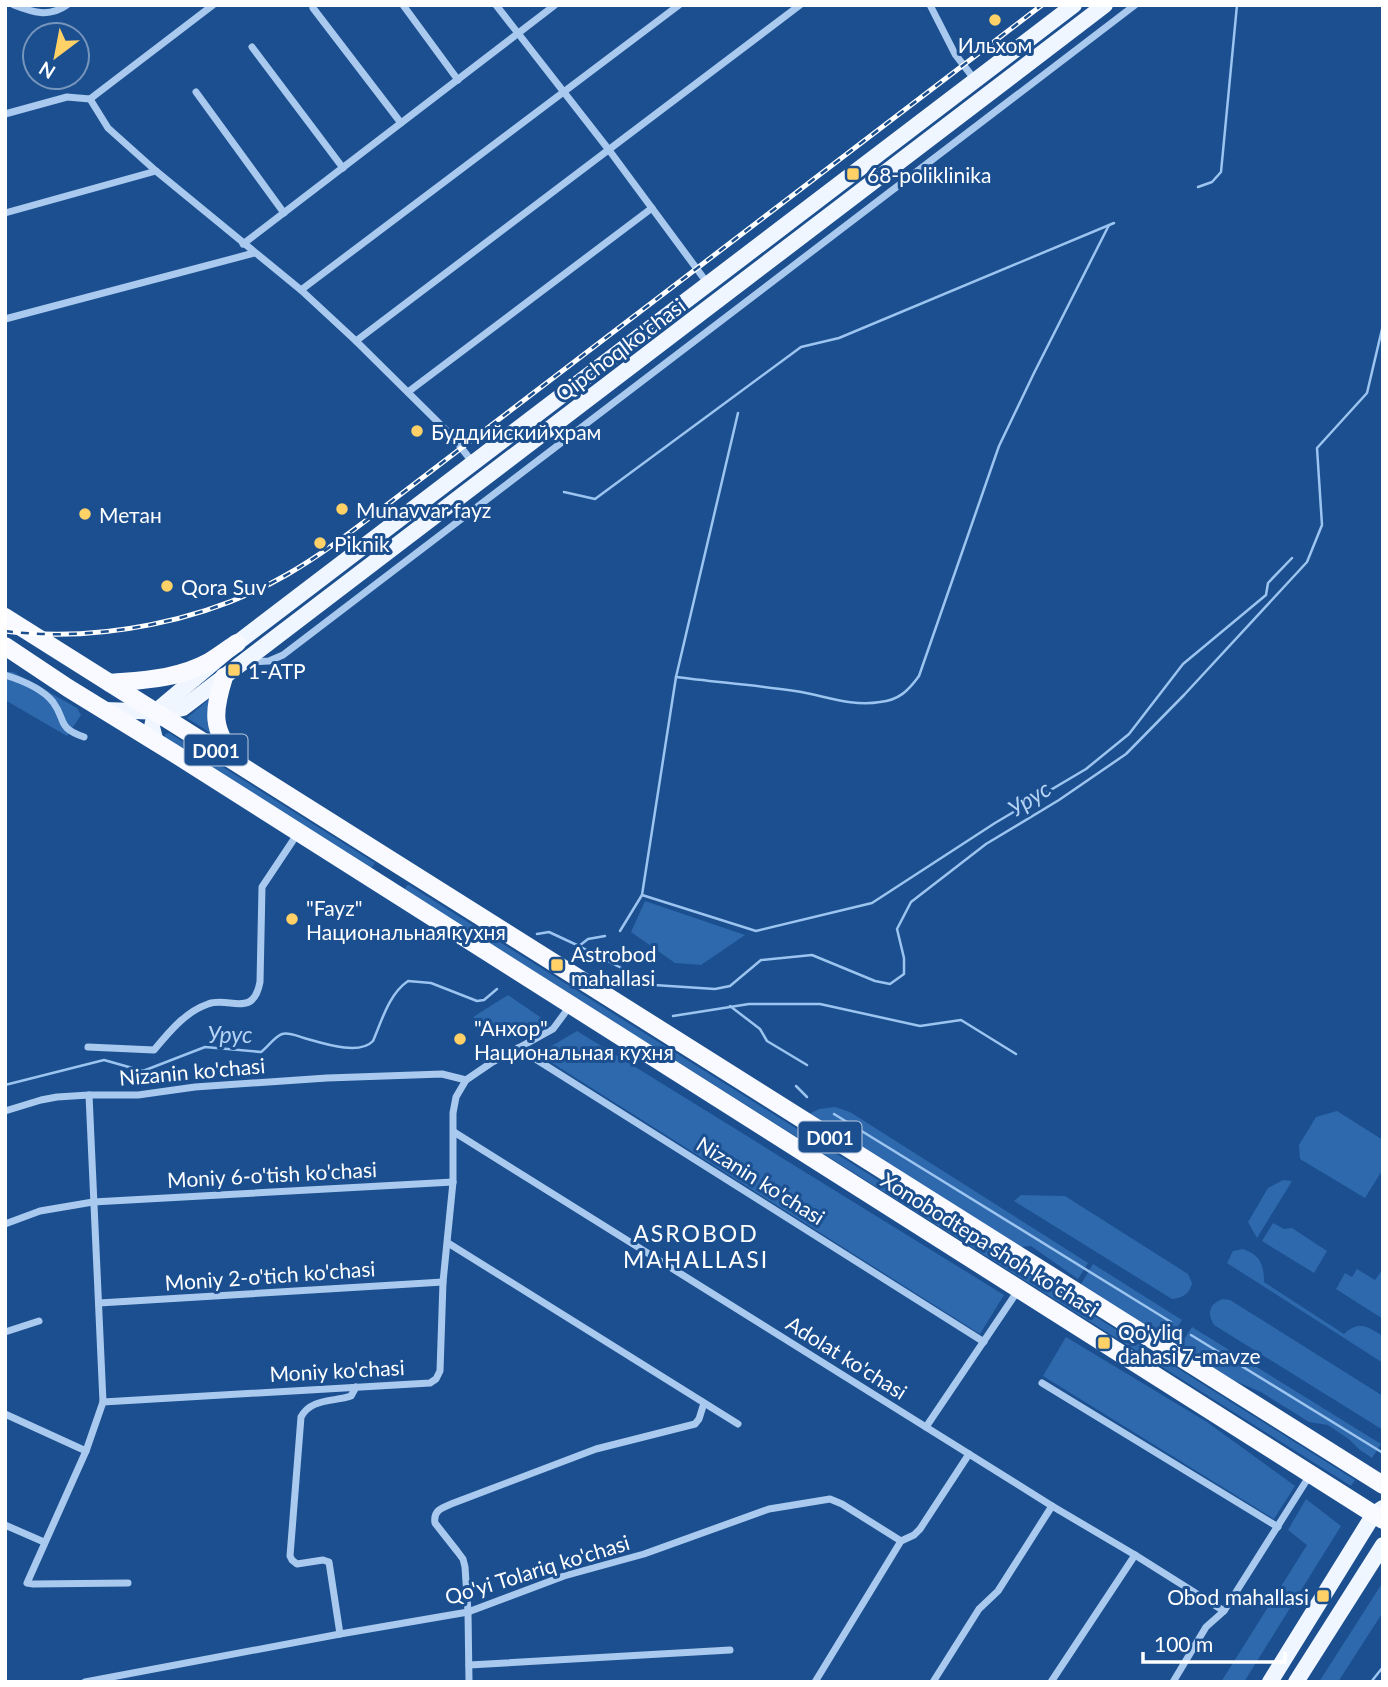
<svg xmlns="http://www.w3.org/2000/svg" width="1388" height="1687" font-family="Lato,sans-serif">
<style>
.green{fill:#2e69ad}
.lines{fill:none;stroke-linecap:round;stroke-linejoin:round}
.stream{stroke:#9cc4f0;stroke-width:2.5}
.minor{stroke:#a9c9ee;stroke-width:7}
.primary{stroke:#f0f6ff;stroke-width:16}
.trunk{stroke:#f8faff;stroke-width:18}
.rail-casing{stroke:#fff;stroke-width:5}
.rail{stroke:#1b4f8f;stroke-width:2.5;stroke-dasharray:8;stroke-linecap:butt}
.poi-dot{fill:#ffd166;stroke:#1b4f8f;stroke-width:2.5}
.labels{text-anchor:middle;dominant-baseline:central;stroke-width:6;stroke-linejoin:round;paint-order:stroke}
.shield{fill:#1b4f8f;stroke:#bbcadd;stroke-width:2}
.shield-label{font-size:19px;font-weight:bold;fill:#fff}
.poi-label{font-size:21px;fill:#fff;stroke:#1b4f8f;text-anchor:start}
.street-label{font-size:21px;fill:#fff;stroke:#1b4f8f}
.water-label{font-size:23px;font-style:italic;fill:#b5d3f5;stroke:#1b4f8f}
.neighbourhood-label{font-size:23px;letter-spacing:2px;fill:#fff;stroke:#1b4f8f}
</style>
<rect width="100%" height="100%" fill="#1b4f8f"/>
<g class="green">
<path d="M5,672h8l64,36 4,7 -14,21 -62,-36z"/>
<path d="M213,696l2,40 -28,-18z"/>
<path d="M169,733l206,130 -4,5 -206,-130v-4z"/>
<path d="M409,885l946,595 -4,6 -946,-596 1,-4z"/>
<path d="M645,901l100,34 -44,30 -26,-2 -44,-31z"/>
<path d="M508,995l35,24 -17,15 -37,-8 -16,-9z"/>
<path d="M577,1031l427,264 -24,39 -442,-280z"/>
<path d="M835,1107l15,5 238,151 -10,16 -47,-33 -11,1 -211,-133 10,-5z"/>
<path d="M1337,1111l46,29v29l-18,29 -65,-39 -1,-14 17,-28z"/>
<path d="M1283,1180l9,1 -35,57 -9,-16 20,-34z"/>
<path d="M1021,1195l44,1 123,78 4,9c-2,10 -9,15 -20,16l-158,-98z"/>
<path d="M1273,1223l11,6 8,-1 35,23 -13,22 -52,-32z"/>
<path d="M1243,1249c17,6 21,15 21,33l80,52c15,-14 24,-7 39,2v27l-156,-100 6,-12z"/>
<path d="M1093,1264l89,56 -11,17 -8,1 -83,-52z"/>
<path d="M1357,1269l18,11 8,-11v50l-47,-30 9,-16 7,4z"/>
<path d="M1223,1299l7,1 153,96v34l-169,-105c-8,-12 -4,-22 9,-26z"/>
<path d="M1192,1327l189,117 -9,14 -12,-8 -10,-10 -22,-15 -19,-3 -48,-30 -40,-17 -39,-25v-8z"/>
<path d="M1066,1337l141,85 88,64 -21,33 -231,-143z"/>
<path d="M1306,1499l35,27 -97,156h-23l86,-137 -19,-15z"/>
<path d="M1383,1582v30l-45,70h-19z"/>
</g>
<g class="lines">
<g class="stream">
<path d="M1198,187l14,-5 9,-10 16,-167"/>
<path d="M564,492l31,7 206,-152 38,-9 275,-115"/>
<path d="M676,677c39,5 79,8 119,14 28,4 56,16 85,11 19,-2 28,-11 39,-26l80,-230 35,-73 75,-148"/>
<path d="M642,895l114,36 116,-28 123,-80 91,-54 43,-35 54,-70 83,-69 2,-12 24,-25"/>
<path d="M620,931l22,-36 34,-218 62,-264"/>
<path d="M537,934l12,-2 30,14 75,39 61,4 15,-3 31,-26 51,-5 63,26 15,3 14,-10v-16l-7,-29 14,-27 75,-58 73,-44 67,-46 58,-59 123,-133 15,-37 -5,-77 50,-55 16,-68"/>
<path d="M579,946l9,-7 17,-3"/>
<path d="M730,1006l30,23 7,12 40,24"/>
<path d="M673,1016l76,-12h71l100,22 41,-6 55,34"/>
<path d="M5,1085l99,-25 39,11 62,-24 56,5c7,-5 13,-15 21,-18 7,-2 15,2 22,4 18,5 55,18 69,3 9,-21 16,-47 35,-60l23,2 46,18 7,-1 13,-11"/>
<path d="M796,1086l11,11"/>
<path d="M834,1114l337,208"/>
<path d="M1191,1335l192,118"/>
<path d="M1371,1682l12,-15"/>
</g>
<g class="minor">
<path d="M14,5c18,7 35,13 53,0"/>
<path d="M403,5l55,75"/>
<path d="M496,5l113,145 99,134"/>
<path d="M930,5l25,49 20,26"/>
<path d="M313,8l88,115"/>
<path d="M252,47l91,121"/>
<path d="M196,92l88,121"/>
<path d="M90,99l123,-94"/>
<path d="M5,114l62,-17 23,2 18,29 48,43 145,119 55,51 97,96 20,26"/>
<path d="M5,213l151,-42"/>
<path d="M243,244l312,-239"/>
<path d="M301,290l378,-285"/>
<path d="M5,319l249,-66"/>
<path d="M356,341l444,-336"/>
<path d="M408,392l244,-184"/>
<path d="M248,662l21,-1 14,-6 852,-650"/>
<path d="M5,675c16,5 37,13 48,27 14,19 3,25 31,35"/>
<path d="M88,1047l66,3c15,-18 31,-38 54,-46 21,-8 45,15 52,-22l2,-95 36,-54"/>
<path d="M518,1048l466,294"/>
<path d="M89,1095l14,307 -17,49 -59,132 6,1 95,-1"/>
<path d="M5,1111l36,-11 16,-3 32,-2h49l57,-8 132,-9 115,-4 24,6"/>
<path d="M454,1132l598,374 83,49 89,56"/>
<path d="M5,1224l35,-13 53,-9 360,-20"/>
<path d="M448,1243l290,181"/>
<path d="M99,1303l344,-21"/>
<path d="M5,1332l34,-11"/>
<path d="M1042,1383l236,144"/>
<path d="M103,1402l327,-19 6,-4 4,-8 3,-89 10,-100v-69l3,-16 10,-17 25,-17 62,-34 17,-23"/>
<path d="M5,1414l81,37"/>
<path d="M926,1427l93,-138"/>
<path d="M5,1525l39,17"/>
<path d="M340,1634l-11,-72 -6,-2 -26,4 -5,-4 -2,-4 11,-139c10,-19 33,-15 50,-21l5,-9"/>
<path d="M469,1665l261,-15"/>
<path d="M85,1682l255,-48 128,-22 96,-36 80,-22 125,-45 61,-10 12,5 59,37"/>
<path d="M469,1682l-1,-70 -3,-45 -2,-8 -6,-8 -22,-28c-2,-12 6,-15 16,-19l145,-55 99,-25 4,-5 5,-16"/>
<path d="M815,1682l86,-141 13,-6 6,-6 49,-75"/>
<path d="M933,1682l46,-73 19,-18 54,-85"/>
<path d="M1051,1682l84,-127"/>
<path d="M1173,1682l33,-55 18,-16 86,-136"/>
</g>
<g class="primary">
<path d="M104,710l61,2 18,-4 922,-703"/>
<path d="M156,743l-4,-16 3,-15 82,-69 837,-638"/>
<path d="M1270,1682l104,-168 9,-6"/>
<path d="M1296,1682l87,-137"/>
</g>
<g class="trunk">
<path d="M5,617l1378,868"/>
<path d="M5,646l63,42 104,64 1211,768"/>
<path d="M224,677c-11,35 -13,52 12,82"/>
<path d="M110,683c34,-3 68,-4 99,-21 10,-6 19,-13 28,-19"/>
</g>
<defs>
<path id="rail" d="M5,631c93,12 202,-10 283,-57 35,-20 68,-46 100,-70l654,-499"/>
</defs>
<use href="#rail" class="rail-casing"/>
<use href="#rail" class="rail"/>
</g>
<g class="poi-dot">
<circle cx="995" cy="20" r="7"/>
<rect x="846" y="167" width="14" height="14" rx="3.5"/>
<circle cx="417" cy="431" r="7"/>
<circle cx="342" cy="509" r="7"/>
<circle cx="85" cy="514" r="7"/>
<circle cx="320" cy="543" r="7"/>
<circle cx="167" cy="586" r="7"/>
<rect x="227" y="663" width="14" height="14" rx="3.5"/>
<circle cx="292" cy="919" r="7"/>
<rect x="550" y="958" width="14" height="14" rx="3.5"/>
<circle cx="460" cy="1039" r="7"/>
<rect x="1097" y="1336" width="14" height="14" rx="3.5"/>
<rect x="1316" y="1589" width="14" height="14" rx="3.5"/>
</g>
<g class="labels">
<g class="shield">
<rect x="184.5" y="734.5" width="63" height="31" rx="5"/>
<rect x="798.5" y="1121.5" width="63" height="31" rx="5"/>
</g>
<g class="shield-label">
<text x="216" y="750">D001</text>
<text x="830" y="1137">D001</text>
</g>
<g class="poi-label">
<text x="995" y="44" text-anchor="middle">Ильхом</text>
<text x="867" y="174">68-poliklinika</text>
<text x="431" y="431">Буддийский храм</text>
<text x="356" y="509">Munavvar fayz</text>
<text x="99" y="514">Метан</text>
<text x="334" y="543">Piknik</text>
<text x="181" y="586">Qora Suv</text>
<text x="248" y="670">1-ATP</text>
<text x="306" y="907">"Fayz"<tspan x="306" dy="24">Национальная кухня</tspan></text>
<text x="571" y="953">Astrobod<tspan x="571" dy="24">mahallasi</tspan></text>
<text x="474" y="1027">"Анхор"<tspan x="474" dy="24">Национальная кухня</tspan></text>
<text x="1118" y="1331">Qo'yliq<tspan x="1118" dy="24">dahasi 7-mavze</tspan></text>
<text x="1309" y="1596" text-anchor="end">Obod mahallasi</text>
</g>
<g class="street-label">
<text transform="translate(620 349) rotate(-37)">Qipchoq ko'chasi</text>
<text transform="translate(192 1071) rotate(-5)">Nizanin ko'chasi</text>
<text transform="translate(272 1174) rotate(-3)">Moniy 6-o'tish ko'chasi</text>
<text transform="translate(761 1180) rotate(32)">Nizanin ko'chasi</text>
<text transform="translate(990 1244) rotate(32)">Xonobodtepa shoh ko'chasi</text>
<text transform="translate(270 1275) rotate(-4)">Moniy 2-o'tich ko'chasi</text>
<text transform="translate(847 1357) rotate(32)">Adolat ko'chasi</text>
<text transform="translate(337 1370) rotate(-3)">Moniy ko'chasi</text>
<text transform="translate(537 1569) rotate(-17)">Qo'yi Tolariq ko'chasi</text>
</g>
<g class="water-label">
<text transform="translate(1029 798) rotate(-33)">Урус</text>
<text x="230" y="1034">Урус</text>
</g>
<g class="neighbourhood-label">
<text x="696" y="1233">ASROBOD<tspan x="696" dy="26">MAHALLASI</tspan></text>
</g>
</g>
<rect width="1388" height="1687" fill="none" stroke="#ffffff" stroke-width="14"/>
<g transform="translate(56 56) rotate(212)"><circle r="33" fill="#1b4f8f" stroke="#7695bc" stroke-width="2"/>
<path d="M0-5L12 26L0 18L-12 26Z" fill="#ffd166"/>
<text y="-10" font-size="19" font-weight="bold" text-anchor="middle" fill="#ffffff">N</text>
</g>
<path d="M1143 1652v10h142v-10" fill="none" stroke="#ffffff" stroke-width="3.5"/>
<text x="1154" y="1652" font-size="21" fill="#ffffff" stroke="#1b4f8f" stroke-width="5" paint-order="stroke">100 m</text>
</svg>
